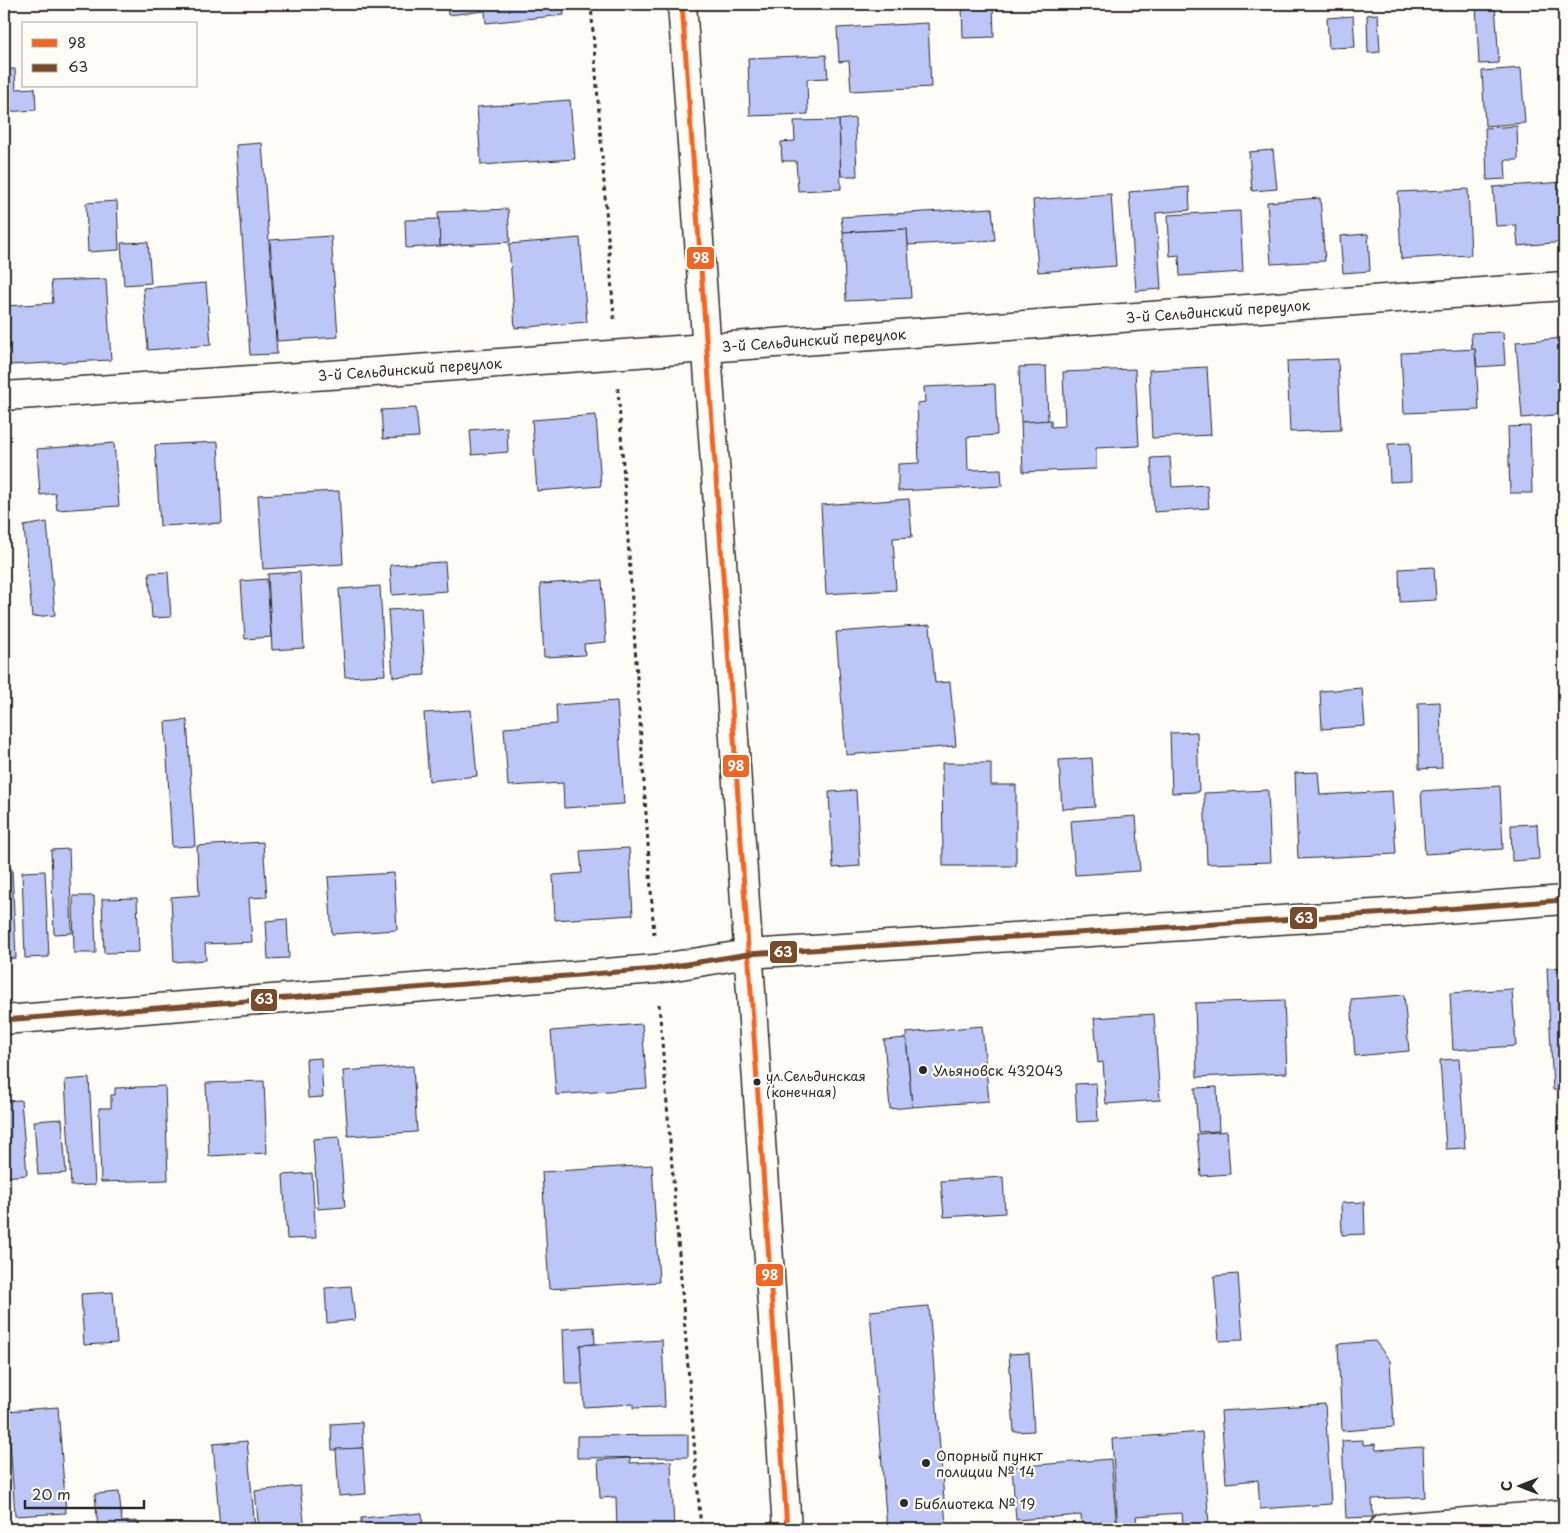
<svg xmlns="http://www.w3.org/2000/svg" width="1568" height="1533" font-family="'Playpen Sans',sans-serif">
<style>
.building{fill:#bcc6f7;stroke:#2b2b2b}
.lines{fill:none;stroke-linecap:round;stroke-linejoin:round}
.minor-casing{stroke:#2b2b2b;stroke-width:31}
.path{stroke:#2b2b2b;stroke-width:3;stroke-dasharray:4 4;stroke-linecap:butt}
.minor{stroke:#fdfcf7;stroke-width:28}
.bus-1-casing{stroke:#fdfcf7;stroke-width:9}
.bus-2-casing{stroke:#fdfcf7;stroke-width:9}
.bus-1{stroke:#f26522;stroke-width:5}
.bus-2{stroke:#7a4b2a;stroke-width:5}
.poi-dot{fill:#2b2b2b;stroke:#fdfcf7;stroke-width:2}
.labels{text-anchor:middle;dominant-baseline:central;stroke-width:4.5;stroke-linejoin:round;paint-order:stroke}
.bus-label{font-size:13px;fill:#2b2b2b;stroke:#fdfcf7;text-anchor:start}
.street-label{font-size:14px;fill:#2b2b2b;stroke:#fdfcf7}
.poi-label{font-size:14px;fill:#2b2b2b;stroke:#fdfcf7;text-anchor:start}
.line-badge{stroke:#fdfcf7;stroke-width:2}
.badge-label{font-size:14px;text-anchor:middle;font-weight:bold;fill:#fff}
</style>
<rect width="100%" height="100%" fill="#fdfcf7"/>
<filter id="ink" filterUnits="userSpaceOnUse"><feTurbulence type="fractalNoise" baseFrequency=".02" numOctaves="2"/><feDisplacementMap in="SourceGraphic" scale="10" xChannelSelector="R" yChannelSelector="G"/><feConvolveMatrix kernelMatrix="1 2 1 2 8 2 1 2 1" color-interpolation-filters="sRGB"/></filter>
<g filter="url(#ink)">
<g class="building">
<path d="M447,4h116l1,11 -78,8 -1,-12 -37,4z"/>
<path d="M962,4h31l1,33 -31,1z"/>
<path d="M1476,4h19l4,59 -20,1z"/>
<path d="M1378,14l2,38 -12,1 -1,-38z"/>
<path d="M1353,16l2,31 -26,1 -2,-30z"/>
<path d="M928,23l3,64 -80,4 -2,-30 -10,1 -2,-34z"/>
<path d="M4,45h2l2,24h7l1,20 19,-1 1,22 -32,2z"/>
<path d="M826,55l2,23 -21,1 1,35 -58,2 -2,-58z"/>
<path d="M1521,68l4,55 -40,3 -3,-55z"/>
<path d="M570,100l5,59 -94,6 -4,-58z"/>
<path d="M855,118l2,58h-16l-2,-56z"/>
<path d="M839,120l2,69 -43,2 -2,-30h-14l-1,-19 14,-1 -1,-20z"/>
<path d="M1517,126l1,34h-13l1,19 -19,1 -2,-52z"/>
<path d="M262,143l15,211 -27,1 -14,-210z"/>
<path d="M1273,150l4,39 -25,2 -3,-39z"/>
<path d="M1564,182v60l-46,4 -2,-21 -20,1 -3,-39z"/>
<path d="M1189,187l1,23 -34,3 5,76 -25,2 -7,-99z"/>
<path d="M1468,189l3,66 -70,4 -3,-67z"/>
<path d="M1111,194l5,72 -78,6 -5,-72z"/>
<path d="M1320,198l5,63 -54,3 -4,-62z"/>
<path d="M117,201l2,49 -31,2 -2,-49z"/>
<path d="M992,208l3,32 -87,5 -1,-16 -64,3 -2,-15z"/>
<path d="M508,209l2,33 -70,4 -2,-34z"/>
<path d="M1240,211l3,61 -63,4 -1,-21 -9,1 -2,-41z"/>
<path d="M439,219l1,27 -34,2 -1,-28z"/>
<path d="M907,229l4,69 -65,3 -3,-69z"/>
<path d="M1368,234l2,37 -27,2 -3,-37z"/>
<path d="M331,236l7,101 -61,4 -7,-101z"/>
<path d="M580,238l7,84 -72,6 -6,-84z"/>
<path d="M148,242l3,41 -27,2 -3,-42z"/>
<path d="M106,279l5,81 -102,5 -3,-59 47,-3 -2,-22z"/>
<path d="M206,283l5,62 -63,5 -5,-62z"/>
<path d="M1503,332l2,33 -28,2 -2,-18 -3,1 -1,-17z"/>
<path d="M1564,338v76l-42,4 -6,-76z"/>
<path d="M1475,349l4,61 -75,3 -3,-60z"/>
<path d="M1338,359l3,71 -51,2 -3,-71z"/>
<path d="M1046,366l2,55 -27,1 -2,-55z"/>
<path d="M1207,367l4,68 -59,3 -3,-68z"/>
<path d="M1135,369l4,77 -43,2v21l-73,3 -2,-50 30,-2v7l14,-1 -2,-54z"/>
<path d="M995,384l2,51 -30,2 1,33 33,-1 1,17 -104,5v-27l21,-1 -2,-60 8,-1 -1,-15z"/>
<path d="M416,408l3,29 -36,2 -2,-29z"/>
<path d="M596,415l5,71 -64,5 -5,-71z"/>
<path d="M1530,426l2,67h-22l-2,-66z"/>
<path d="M507,427l1,25 -36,3 -2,-25z"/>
<path d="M218,442l4,81 -62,3 -5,-81z"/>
<path d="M114,443l5,63 -62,4 -2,-17 -15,2 -3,-46z"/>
<path d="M1410,443l1,38 -21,1 -2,-38z"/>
<path d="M1170,457l2,30 35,-2 2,23 -55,4 -3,-54z"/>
<path d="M339,491l4,73 -80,5 -5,-74z"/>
<path d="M909,499l3,38 -19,1 3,52 -70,4 -5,-89z"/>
<path d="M47,522l8,93 -23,2 -8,-91z"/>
<path d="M445,562l2,29 -55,4 -2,-30z"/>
<path d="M1434,567l2,33 -36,2 -1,-33z"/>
<path d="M168,572l3,45 -19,1 -3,-45z"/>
<path d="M300,572l4,76 -32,2 -4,-76z"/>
<path d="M267,579l4,58 -26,2 -4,-58z"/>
<path d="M602,580l4,62 -22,2 1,11 -41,2 -4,-73z"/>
<path d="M380,586l5,89 -40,2 -6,-88z"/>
<path d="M421,608l4,67 -32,2 -5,-67z"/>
<path d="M930,625l5,58 15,-1 6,64 -110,9 -10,-123z"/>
<path d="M1362,688l3,38 -43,3 -2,-38z"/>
<path d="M617,701l7,103 -60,4 -1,-25 -55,3 -4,-58 53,-4 -1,-19z"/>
<path d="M1440,702l2,66 -23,1 -1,-66z"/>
<path d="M471,710l6,66 -48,5 -5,-68z"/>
<path d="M187,720l8,126 -23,1 -7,-125z"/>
<path d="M1197,732l2,60 -27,1 -2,-60z"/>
<path d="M1092,758l3,49 -33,2 -3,-49z"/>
<path d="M942,763h49v22h25v81h-73z"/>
<path d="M1318,772l2,23 72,-4 4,63 -98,5 -3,-86z"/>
<path d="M1500,786l3,63 -78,5 -4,-63z"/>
<path d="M856,790l4,76 -27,2 -4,-76z"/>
<path d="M1268,790l3,72 -64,2 -3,-71z"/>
<path d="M1136,816l4,55 -65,4 -4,-54z"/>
<path d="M1537,824l2,35 -27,2 -1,-36z"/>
<path d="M263,842l4,55 -18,1 3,44 -47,2 1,16 -32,2 -3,-65 28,-2 -2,-49z"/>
<path d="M629,848l4,67 -78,5 -2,-45 29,-2 -2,-22z"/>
<path d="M69,849l3,84 -18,1 -3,-84z"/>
<path d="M4,869h8l4,89 -12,1z"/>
<path d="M45,871l4,86 -24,1 -3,-86z"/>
<path d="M394,873l3,57 -65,4 -4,-57z"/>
<path d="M73,896h21l2,57h-22z"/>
<path d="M137,898l2,54 -35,1 -2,-54z"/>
<path d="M287,919l2,39 -21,1 -2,-38z"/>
<path d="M1564,967v123h-11l-6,-122z"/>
<path d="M1512,989l4,57 -63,4 -3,-57z"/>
<path d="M1404,995l5,56 -54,5 -4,-57z"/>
<path d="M1284,1000l3,73 -90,4 -2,-74z"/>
<path d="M1154,1014l6,86 -54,4 -3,-42 -5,1 -4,-45z"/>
<path d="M642,1024l5,64 -91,7 -5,-64z"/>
<path d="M982,1026l7,75 -77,6 -6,-74z"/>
<path d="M906,1038l6,69 -22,2 -6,-69z"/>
<path d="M321,1058l2,39 -15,1 -2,-39z"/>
<path d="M1459,1059l6,89 -19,1 -6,-89z"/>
<path d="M413,1066l4,66 -69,4 -5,-65z"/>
<path d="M89,1078l6,107 -24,1 -6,-106z"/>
<path d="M264,1081l3,72 -58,3 -3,-73z"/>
<path d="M1096,1083l2,38 -21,1 -2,-38z"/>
<path d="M165,1086l3,94 -67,2 -2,-74h12v-13h4v-7z"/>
<path d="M1217,1087l2,44 -21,1 -3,-44z"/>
<path d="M21,1100l6,75 -23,2v-76z"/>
<path d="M62,1119l4,54 -28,2 -4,-54z"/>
<path d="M1227,1131l3,43 -29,2 -4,-42z"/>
<path d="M339,1137l6,70 -27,2 -5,-70z"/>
<path d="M652,1165l7,117 -110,7 -7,-117z"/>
<path d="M312,1173l4,65 -29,1 -4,-64z"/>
<path d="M1003,1177l2,36 -61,4 -3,-36z"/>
<path d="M1364,1202l1,32 -23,1 -1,-32z"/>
<path d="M1238,1274l5,66 -24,1 -5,-65z"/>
<path d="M351,1286l4,34 -28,3 -2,-35z"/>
<path d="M113,1292l4,51 -33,2 -3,-51z"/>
<path d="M929,1306l17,220 -59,3 -17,-218z"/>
<path d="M594,1327l1,17 -15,1 3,39h-18l-2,-55z"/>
<path d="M662,1340l3,67 -32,1v-4l-49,3 -4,-62z"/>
<path d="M1375,1341l15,20 4,66 -52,4 -4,-87z"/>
<path d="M1029,1353l5,78 -20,1 -5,-78z"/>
<path d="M1325,1404l6,100 -71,5 -2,-29 -32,3 -5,-72z"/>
<path d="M58,1407l8,106 -51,3 -7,-105z"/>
<path d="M362,1422l1,26 -31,2 -1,-26z"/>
<path d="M1202,1432l7,93 -26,1 -1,-13 -46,3 1,12 -19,1 -6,-90z"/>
<path d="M688,1435v22l-111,1v-22z"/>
<path d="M1363,1440v5l12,-1 1,6 47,-3 2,50 -53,2 1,18 -27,1 -4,-77z"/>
<path d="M247,1441l8,88h-35l-7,-85z"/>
<path d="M363,1448l3,46 -27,2 -3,-47z"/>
<path d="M630,1458v5l41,-2 3,68h-66h9l-1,-32 -16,1 -2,-38z"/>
<path d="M1111,1459l6,70h-35l-1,-14 -65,5 -4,-53z"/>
<path d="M300,1486l5,43h-46l-4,-38z"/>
<path d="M119,1492l3,30 15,-1 1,8h-40l-3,-35z"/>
<path d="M422,1513l1,16h-62v-11z"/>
<path d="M485,1523v6h-24v-4z"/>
<path d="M195,1526v3h-42z"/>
</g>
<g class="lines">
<defs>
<g id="minor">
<path d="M682,4c39,508 70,1017 105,1525"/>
<path d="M4,396l356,-23 1204,-87"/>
<path d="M4,1020l652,-51 92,-15 656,-42 160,-12"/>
<path d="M1383,1529l181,-15"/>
</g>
</defs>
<use href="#minor" class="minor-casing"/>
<g class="path">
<path d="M591,4l23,315"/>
<path d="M618,388l36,547"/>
<path d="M659,1004l42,525"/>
</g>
<use href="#minor" class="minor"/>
<defs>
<path id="bus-1" d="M682,4c39,508 70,1017 105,1525"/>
<path id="bus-2" d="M4,1020l652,-51 92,-15 656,-42 160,-12"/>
</defs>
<use href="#bus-1" class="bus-1-casing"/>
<use href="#bus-2" class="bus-2-casing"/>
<use href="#bus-1" class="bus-1"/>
<use href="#bus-2" class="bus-2"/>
</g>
</g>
<g class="poi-dot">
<circle cx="923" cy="1070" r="5"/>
<circle cx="757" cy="1082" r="4.5"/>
<circle cx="926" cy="1463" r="5"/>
<circle cx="904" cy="1503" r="5"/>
</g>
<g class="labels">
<g class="bus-label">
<text x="766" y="1075">ул.Сельдинская<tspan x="766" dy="16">(конечная)</tspan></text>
</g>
<g class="street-label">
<text transform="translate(1218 311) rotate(-4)">3-й Сельдинский переулок</text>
<text transform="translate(814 340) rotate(-4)">3-й Сельдинский переулок</text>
<text transform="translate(410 369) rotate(-4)">3-й Сельдинский переулок</text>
</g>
<g class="poi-label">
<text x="933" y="1070">Ульяновск 432043</text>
<text x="936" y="1455">Опорный пункт<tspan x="936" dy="16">полиции № 14</tspan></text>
<text x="914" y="1503">Библиотека № 19</text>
</g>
</g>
<g class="line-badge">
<rect x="686" y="246" width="29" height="24" rx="5" fill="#f26522"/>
<rect x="722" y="754" width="28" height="24" rx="5" fill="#f26522"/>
<rect x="1289" y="906" width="29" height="24" rx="5" fill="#7a4b2a"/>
<rect x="769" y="940" width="29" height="24" rx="5" fill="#7a4b2a"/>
<rect x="250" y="988" width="28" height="24" rx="5" fill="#7a4b2a"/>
<rect x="755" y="1263" width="29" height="24" rx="5" fill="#f26522"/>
</g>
<g class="badge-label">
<text x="701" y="263">98</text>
<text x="736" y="771">98</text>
<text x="1304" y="923">63</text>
<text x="783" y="957">63</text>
<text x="264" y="1004">63</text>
<text x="770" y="1280">98</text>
</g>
<rect width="1568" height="1533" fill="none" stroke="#fdfcf7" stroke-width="20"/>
<rect x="10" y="10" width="1548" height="1513" fill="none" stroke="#2b2b2b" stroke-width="2" filter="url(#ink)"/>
<rect x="22" y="22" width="175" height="65" fill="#fdfcf7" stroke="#a9a8a5"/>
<rect x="32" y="39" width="25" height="8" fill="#f26522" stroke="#a9a8a5"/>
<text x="68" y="48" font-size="15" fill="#2b2b2b">98</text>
<rect x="32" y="64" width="25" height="8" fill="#7a4b2a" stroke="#a9a8a5"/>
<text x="68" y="72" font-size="15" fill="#2b2b2b">63</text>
<g transform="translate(1520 1486) rotate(270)" stroke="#fdfcf7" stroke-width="4" paint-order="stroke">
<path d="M0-4L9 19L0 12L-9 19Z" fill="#2b2b2b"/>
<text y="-8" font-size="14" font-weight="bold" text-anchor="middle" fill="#2b2b2b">С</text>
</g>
<path d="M25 1500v8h119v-8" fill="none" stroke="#2b2b2b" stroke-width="2.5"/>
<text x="32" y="1500" font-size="15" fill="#2b2b2b" stroke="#fdfcf7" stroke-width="4" paint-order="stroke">20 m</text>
</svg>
